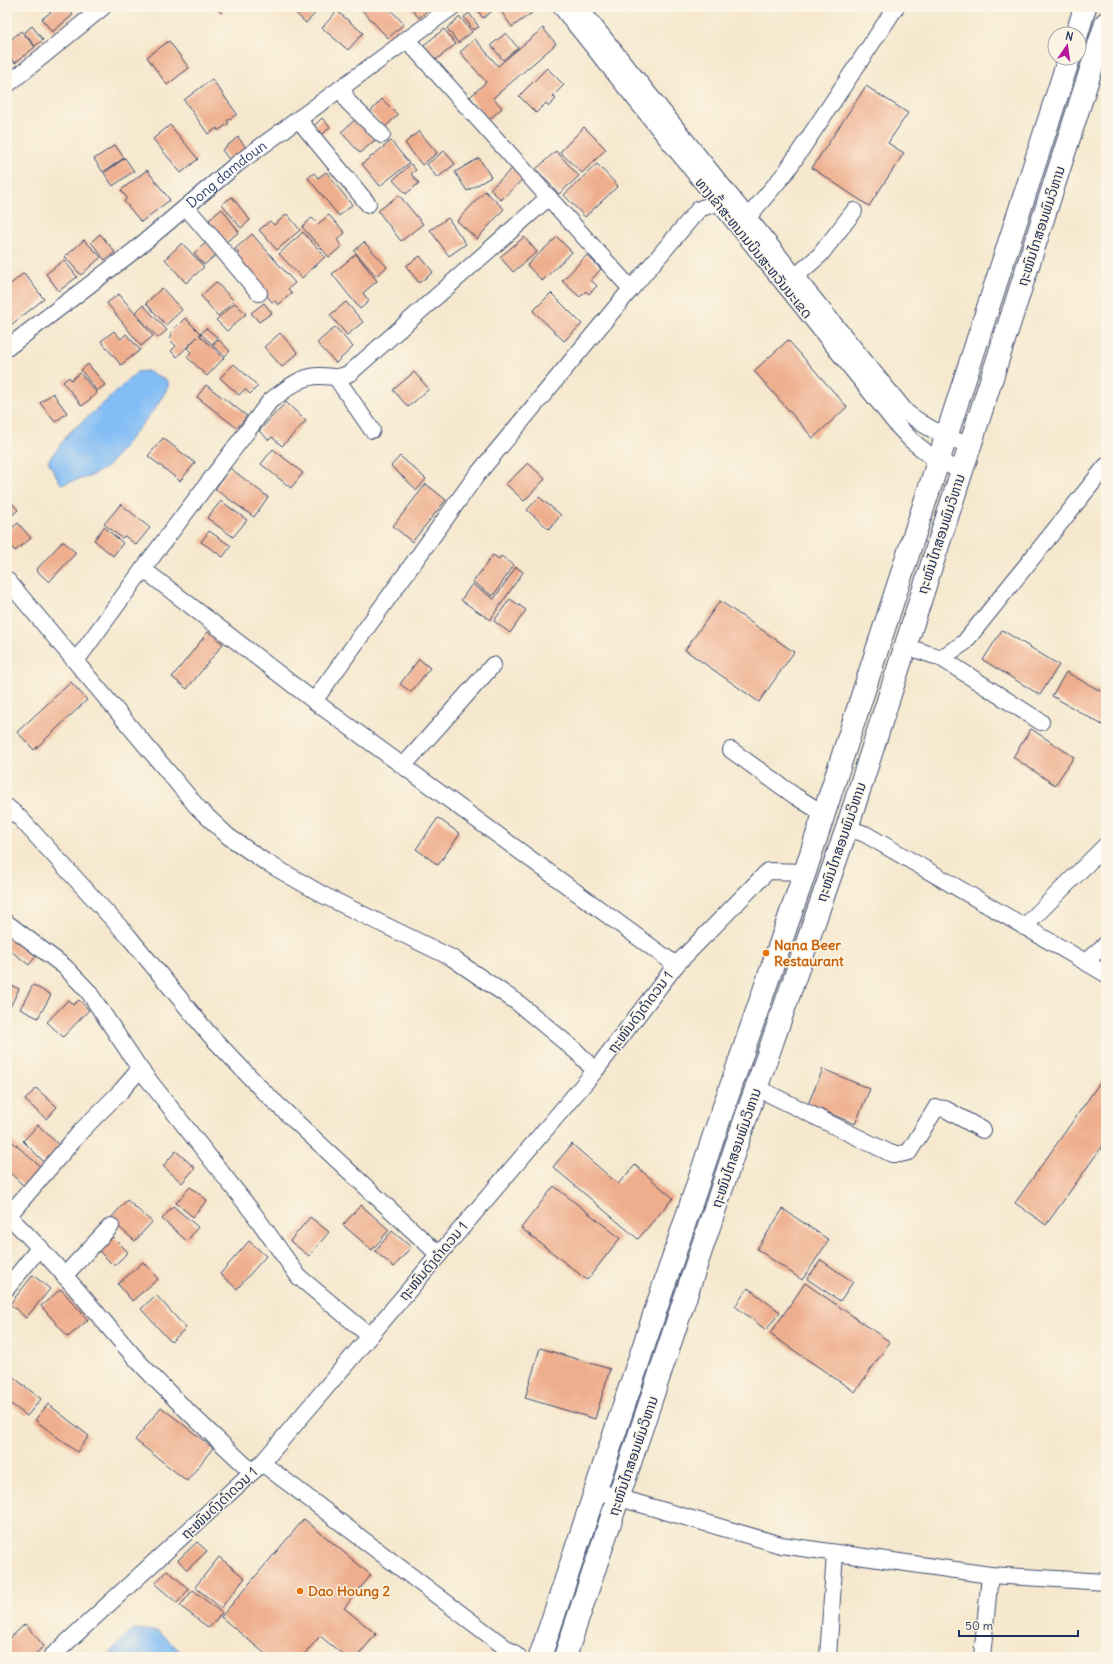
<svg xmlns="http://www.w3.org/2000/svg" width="1113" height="1664" font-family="Delius,'Noto Sans Lao',sans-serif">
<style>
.water{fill:#83bdf5;stroke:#4f76aa}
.building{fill:#eead8d}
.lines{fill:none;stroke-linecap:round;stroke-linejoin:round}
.minor-casing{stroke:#3c4b6f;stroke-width:18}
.highway-casing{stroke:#3c4b6f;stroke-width:24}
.minor{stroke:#fff;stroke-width:16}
.highway{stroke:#fff;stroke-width:22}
.food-dot{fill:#e8710a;stroke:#fcf5e5;stroke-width:1.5}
.labels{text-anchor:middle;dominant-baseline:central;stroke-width:3;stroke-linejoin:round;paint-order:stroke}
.street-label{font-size:14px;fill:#1b2f5e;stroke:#fcf5e5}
.food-label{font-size:14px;font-weight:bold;fill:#c56008;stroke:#fcf5e5;text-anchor:start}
</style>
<rect width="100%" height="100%" fill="#fcf5e5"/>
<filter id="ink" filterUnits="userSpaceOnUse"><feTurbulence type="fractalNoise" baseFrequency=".025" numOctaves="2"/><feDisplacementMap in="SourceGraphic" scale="8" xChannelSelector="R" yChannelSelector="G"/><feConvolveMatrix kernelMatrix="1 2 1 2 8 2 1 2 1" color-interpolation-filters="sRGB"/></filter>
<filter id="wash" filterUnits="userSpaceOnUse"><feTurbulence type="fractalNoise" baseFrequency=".012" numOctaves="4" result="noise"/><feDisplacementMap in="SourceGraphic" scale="16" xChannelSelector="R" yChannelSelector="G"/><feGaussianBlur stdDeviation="0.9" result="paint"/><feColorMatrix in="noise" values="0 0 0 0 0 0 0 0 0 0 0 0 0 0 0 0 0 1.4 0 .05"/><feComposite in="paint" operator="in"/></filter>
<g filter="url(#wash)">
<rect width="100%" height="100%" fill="#f5e8ce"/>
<g class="water">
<path d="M147,371l21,10v6l-12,20 -49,60 -18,10 -28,7 -13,-23 22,-29 34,-29 33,-31z"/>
<path d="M133,1629l25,2 28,26h-81z"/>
</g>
<g id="blocks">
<g class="building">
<path d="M57,7h10l6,8 -21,17 -10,-13z"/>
<path d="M215,7h12l-6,6z"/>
<path d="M289,7h32l-15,16z"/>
<path d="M359,7h29l16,17 -16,14z"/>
<path d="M410,7h21l-12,11z"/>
<path d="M475,7h23l-15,11z"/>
<path d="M504,7h24l4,6 -20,14 -12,-17z"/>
<path d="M337,11l26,22 -15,17 -26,-22z"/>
<path d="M469,13l10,14 -6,3 -9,-13z"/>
<path d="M460,17l12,15 -14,11 -11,-15z"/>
<path d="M32,26l11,14 -8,6 -11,-13z"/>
<path d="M543,28l13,16 -63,54 9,10 -13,12 -19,-23 16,-15 -26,-30 15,-13 23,27z"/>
<path d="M444,29l12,15 -24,19 -12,-15z"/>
<path d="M21,31l14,16 -20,16 -8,-9v-11z"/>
<path d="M506,33l12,15 -15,12 -12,-15z"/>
<path d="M169,41l20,27 -22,17 -20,-28z"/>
<path d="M547,68l17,17 -11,11 3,3 -7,7 -3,-3 -10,10 -17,-17z"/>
<path d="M212,79l25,35 -10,7 2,2 -11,8 -1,-3 -9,6 -24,-34z"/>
<path d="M866,86l42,27 -20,30 16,10 -35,53 -57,-38z"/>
<path d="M382,99l16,16 -13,12 -15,-15z"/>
<path d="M322,118l8,9 -7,7 -3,-3 -5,4 -5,-5z"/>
<path d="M356,119l19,21 -15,13 -19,-21z"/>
<path d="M170,125l28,34 -17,14 -28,-34z"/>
<path d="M584,127l22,22 -24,24 -22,-21z"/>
<path d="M419,131l18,22 -15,12 -17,-22z"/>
<path d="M238,137l9,12 -16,13 -9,-12z"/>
<path d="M391,141l18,22 -29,23 -18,-22z"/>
<path d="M115,145l9,13 -21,14 -9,-13z"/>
<path d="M444,151l11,13 -18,14 -10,-14z"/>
<path d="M556,151l23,25 -20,18 -23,-25z"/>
<path d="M125,158l9,13 -21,15 -9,-13z"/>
<path d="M479,158l12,19 -24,14 -12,-19z"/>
<path d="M411,164l5,6 -5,4 8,9 -13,11 -13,-14z"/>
<path d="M597,164l21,22 -33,31 -21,-22z"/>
<path d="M514,167l10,11 -23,22 -11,-11z"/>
<path d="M147,170l23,30 -29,22 -17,-21 3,-3 -6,-8z"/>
<path d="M326,172l26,33 -13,11 -31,-38 6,-5 4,5z"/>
<path d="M485,191l19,18 -27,30 -20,-18z"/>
<path d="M399,195l24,29 -22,17 -23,-30z"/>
<path d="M232,197l18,23 -9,8 -19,-24z"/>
<path d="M222,209l17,23 -13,10 -17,-22z"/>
<path d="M287,214l13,16 -23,20 -18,-20 11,-9 4,4z"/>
<path d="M329,215l16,18 -8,7 5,6 -13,11 -27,-30 10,-9 6,6z"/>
<path d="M448,218l18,26 -17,12 -19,-26z"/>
<path d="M303,232l22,25 -23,21 -23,-24z"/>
<path d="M100,234l15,18 -10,8 -14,-18z"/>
<path d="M252,234l43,49 -7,6 4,4 -14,12 -3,-4 -3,1 -37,-43 5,-5 -5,-5z"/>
<path d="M524,237l13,15 -24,20 -13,-15z"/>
<path d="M557,237l15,15 -30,29 -15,-16z"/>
<path d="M84,240l17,17 -20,18 -16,-18z"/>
<path d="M207,242l10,12 -13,11 -10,-12z"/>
<path d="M364,242l23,25 -11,9 -22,-25z"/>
<path d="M182,243l22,24 -18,16 -21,-24z"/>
<path d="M356,254l21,27 -14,12 6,8 -9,8 -28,-35z"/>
<path d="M587,255l14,14 -10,11 6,6 -8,8 -3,-3 -6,6 -18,-16z"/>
<path d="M420,256l13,16 -14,11 -13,-17z"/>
<path d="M64,260l13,17 -18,14 -13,-17z"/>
<path d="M24,273l20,26 -37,29v-41z"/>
<path d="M216,282l18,19 -16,15 -17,-20z"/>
<path d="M162,288l20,22 -16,15 -20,-22z"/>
<path d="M551,293l31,31 -18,17 -31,-30z"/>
<path d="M119,294l34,42 -12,10 -34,-43z"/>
<path d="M346,302l17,20 -16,13 -17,-20z"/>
<path d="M235,303l11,11 -19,17 -11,-11z"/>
<path d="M264,303l8,10 -13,9 -8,-9z"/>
<path d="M143,305l24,25 -9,8 -23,-25z"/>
<path d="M185,318l16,16 -2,1 25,23 -17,18 -20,-19 4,-5 -4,-4 10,-11 -20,20 -6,-6 5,-5 -7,-7 3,-4 -2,-2z"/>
<path d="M335,327l18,20 -17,16 -19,-20z"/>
<path d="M206,328l12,10 -6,6 -11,-10z"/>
<path d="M114,331l7,8 5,-5 14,16 -19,15 -20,-24z"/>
<path d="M280,333l18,20 -16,14 -18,-20z"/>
<path d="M219,340l11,11 -5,5 -12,-10z"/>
<path d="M788,340l59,67 -34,31 -59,-67z"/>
<path d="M88,364l17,21 -8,6 -16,-21z"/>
<path d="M234,364l24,22 -8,8 -5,-5 -6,6 -19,-17z"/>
<path d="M414,372l15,17 -21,18 -15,-17z"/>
<path d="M80,373l17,20 -15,13 -19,-24 6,-5 2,3z"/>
<path d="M206,385l41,31 -10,12 -40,-31z"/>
<path d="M53,393l14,20 -12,9 -15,-19z"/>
<path d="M286,402l20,19 -24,25 -10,-9 -3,3 -10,-9z"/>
<path d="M163,438l32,25 -15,18 -32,-25z"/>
<path d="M273,449l30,24 -12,15 -30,-24z"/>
<path d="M400,456l26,23 -9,11 -26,-24z"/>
<path d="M528,463l17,16 -21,22 -18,-17z"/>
<path d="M230,468l38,29 -14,20 -39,-28z"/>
<path d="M426,484l20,16 -34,42 -19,-16z"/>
<path d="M7,497l11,13 -11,9z"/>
<path d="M539,497l22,18 -12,14 -22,-19z"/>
<path d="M221,501l26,19 -14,17 -26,-19z"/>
<path d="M121,504l29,24 -14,17 -11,-9 -3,2 -18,-14z"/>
<path d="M18,523l13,15 -16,13 -8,-9v-10z"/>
<path d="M104,527l19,16 -10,13 -19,-16z"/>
<path d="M209,531l22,15 -8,11 -22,-15z"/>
<path d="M63,541l13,12 -27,29 -13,-12z"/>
<path d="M493,555l6,4 2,-3 13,9 -21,31 -20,-14z"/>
<path d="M516,567l7,5 -33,48 -29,-20 11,-16 22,15z"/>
<path d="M510,599l16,11 -16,23 -16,-12z"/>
<path d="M720,601l74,51 -35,50 -74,-52z"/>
<path d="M1002,630l57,35 -19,30 -57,-35z"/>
<path d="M208,632l15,12 -36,45 -15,-12z"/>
<path d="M419,659l11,9 -19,24 -11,-8z"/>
<path d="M1066,672l40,22v33l-54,-31z"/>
<path d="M71,682l16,18 -53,50 -17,-18z"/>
<path d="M1031,729l43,28 -19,28 -42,-28z"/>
<path d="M438,818l22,16 -22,31 -22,-16z"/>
<path d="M10,935l27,20 -8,10 -22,-17v-8z"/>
<path d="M7,983l12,6 -11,22 -1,-1z"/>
<path d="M33,985l18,10 -13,23 -18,-9z"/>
<path d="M68,1000l5,5 6,-5 10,10 -26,27 -16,-15z"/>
<path d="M823,1069l47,20 -15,35 -47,-20z"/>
<path d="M1106,1074v67l-60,84 -31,-22z"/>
<path d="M36,1088l21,19 -11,12 -21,-19z"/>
<path d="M38,1125l22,21 -15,17 -22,-22z"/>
<path d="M8,1138l34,30 -17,19 -18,-17z"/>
<path d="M572,1144l46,40 17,-19 38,33 -35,41 -85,-72z"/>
<path d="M176,1151l19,17 -13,15 -19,-17z"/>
<path d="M554,1186l66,52 -33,42 -66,-52z"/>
<path d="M190,1187l17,13 -14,17 -17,-14z"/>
<path d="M127,1200l25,22 -17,19 -25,-22z"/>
<path d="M361,1205l28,25 -17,20 -29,-25z"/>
<path d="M173,1206l25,21 -11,14 -25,-22z"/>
<path d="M783,1209l46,31 -27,40 -45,-31z"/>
<path d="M310,1217l19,15 -20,24 -19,-15z"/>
<path d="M392,1231l19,16 -17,20 -19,-16z"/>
<path d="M113,1237l15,15 -14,14 -15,-15z"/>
<path d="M249,1241l17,15 -29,33 -17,-15z"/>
<path d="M821,1260l32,22 -13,19 -33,-22z"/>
<path d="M143,1262l15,17 -26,22 -14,-17z"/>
<path d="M33,1275l17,14 -24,29 -16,-14z"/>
<path d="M805,1283l85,59 -35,50 -85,-58z"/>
<path d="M748,1288l32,24 -14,18 -31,-24z"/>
<path d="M61,1289l27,31 -20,17 -27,-31z"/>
<path d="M156,1295l30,33 -15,14 -30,-33z"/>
<path d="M540,1348l70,21 -15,50 -70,-21z"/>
<path d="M7,1372l34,27 -14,17 -20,-15z"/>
<path d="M48,1404l41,32 -12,16 -42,-32z"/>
<path d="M161,1407l52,41 -26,33 -52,-41z"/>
<path d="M304,1519l67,56 -27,33 32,26 -19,23h-11l-26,-21 -18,21h-33l-48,-40z"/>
<path d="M197,1542l10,9 -20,19 -9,-10z"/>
<path d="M219,1557l26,21 -24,30 -26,-21z"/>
<path d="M167,1570l22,19 -12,14 -22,-19z"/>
<path d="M193,1590l29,23 -13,15 -29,-22z"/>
<path d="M25,1624l19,22 -12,11h-25v-16z"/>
</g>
</g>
</g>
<g filter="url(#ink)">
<use href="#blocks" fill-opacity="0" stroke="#3c4b6f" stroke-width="1"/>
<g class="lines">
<defs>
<g id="minor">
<path d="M561,7l336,418 14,15 27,22 24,8"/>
<path d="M579,7l217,270 111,136c22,16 37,24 63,32"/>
<path d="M7,85l96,-78"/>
<path d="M342,87l6,15 34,33"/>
<path d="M298,119l70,85"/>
<path d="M186,207l73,86"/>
<path d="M748,217l38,-45 110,-165"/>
<path d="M788,283l32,-28 34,-44"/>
<path d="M631,289l68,-80 18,-6"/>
<path id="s1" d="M7,348l128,-98 102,-86 215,-157"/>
<path d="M337,379l35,51"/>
<path d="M143,569l171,132 362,264"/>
<path d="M7,580l192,229 30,28 35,24 61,35 127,62 66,45 59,49 18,19"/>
<path d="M905,646l36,12 23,-15 142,-177"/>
<path d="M941,658l100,64"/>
<path d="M76,661l67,-92 127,-168c14,-10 29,-24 47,-25 17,-1 15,5 33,-3l199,-176"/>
<path d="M314,701l162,-225 155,-187 -225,-250"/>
<path d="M731,750l64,46 29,18"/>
<path d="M404,765l89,-100"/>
<path d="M7,807l12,10 110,120 80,97 55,58 175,163"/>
<path d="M847,828l18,6 241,140"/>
<path d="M7,923l58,44 23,24 52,78 114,145 45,63 71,59"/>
<path d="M1024,927l82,-82"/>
<path d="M1085,962l21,-18"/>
<path d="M757,1088l135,66h8l9,-2 27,-44 9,1 38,21"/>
<path d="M7,1215c48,45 88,98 132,147 36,39 75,74 113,110"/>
<path d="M8,1216l75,-87 38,-38 19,-22"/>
<path d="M64,1276l47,-50"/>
<path d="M7,1288l33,-41"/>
<path d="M262,1463l256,194"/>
<path d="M596,1491l185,54 209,30 116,7"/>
<path d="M51,1657l211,-194 333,-392 81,-106 92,-94 37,1"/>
<path d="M828,1657l7,-104"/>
<path d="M982,1657l8,-82"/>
</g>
<g id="highway">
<path d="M1077,34l8,-27"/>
<path d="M540,1657l172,-516 93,-269 264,-814"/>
<path d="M565,1657l170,-508 112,-321 259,-805"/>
</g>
</defs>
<use href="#minor" class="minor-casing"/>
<use href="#highway" class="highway-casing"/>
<use href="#minor" class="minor"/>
<use href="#highway" class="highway"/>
</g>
</g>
<g class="food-dot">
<circle cx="766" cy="953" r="4"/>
<circle cx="300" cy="1591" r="4"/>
</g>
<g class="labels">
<g class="street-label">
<text stroke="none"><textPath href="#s1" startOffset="280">Dong damdoun</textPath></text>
<text transform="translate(1041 226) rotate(-72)">ຖະໜົນໄກສອນພົມວິຫານ</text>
<text transform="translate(754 248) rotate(51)">ທາງເຂົ້າສະຫນາມບິນສະຫວັນນະເຂດ</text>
<text transform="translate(941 534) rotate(-72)">ຖະໜົນໄກສອນພົມວິຫານ</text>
<text transform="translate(841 842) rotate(-71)">ຖະໜົນໄກສອນພົມວິຫານ</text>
<text transform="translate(640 1012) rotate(-53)">ຖະໜົນດົງດຳດວນ 1</text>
<text transform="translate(736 1148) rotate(-71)">ຖະໜົນໄກສອນພົມວິຫານ</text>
<text transform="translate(433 1261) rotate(-50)">ຖະໜົນດົງດຳດວນ 1</text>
<text transform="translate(633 1456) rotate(-71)">ຖະໜົນໄກສອນພົມວິຫານ</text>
<text transform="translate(219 1503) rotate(-43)">ຖະໜົນດົງດຳດວນ 1</text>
</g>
<g class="food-label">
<text x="774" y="945">Nana Beer<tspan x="774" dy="16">Restaurant</tspan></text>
<text x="308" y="1591">Dao Houng 2</text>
</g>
</g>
<rect width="1113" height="1664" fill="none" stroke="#fcf5e5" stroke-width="24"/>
<g transform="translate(1067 46) rotate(13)"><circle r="19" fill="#fcf5e5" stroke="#a2a6af"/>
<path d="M0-3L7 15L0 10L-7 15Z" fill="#b5179e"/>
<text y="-6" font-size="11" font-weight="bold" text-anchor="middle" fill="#1b2f5e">N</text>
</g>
<path d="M959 1630v6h119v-6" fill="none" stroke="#1b2f5e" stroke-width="2"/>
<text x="965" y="1630" font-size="12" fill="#1b2f5e" stroke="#fcf5e5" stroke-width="3" paint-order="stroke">50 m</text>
</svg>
